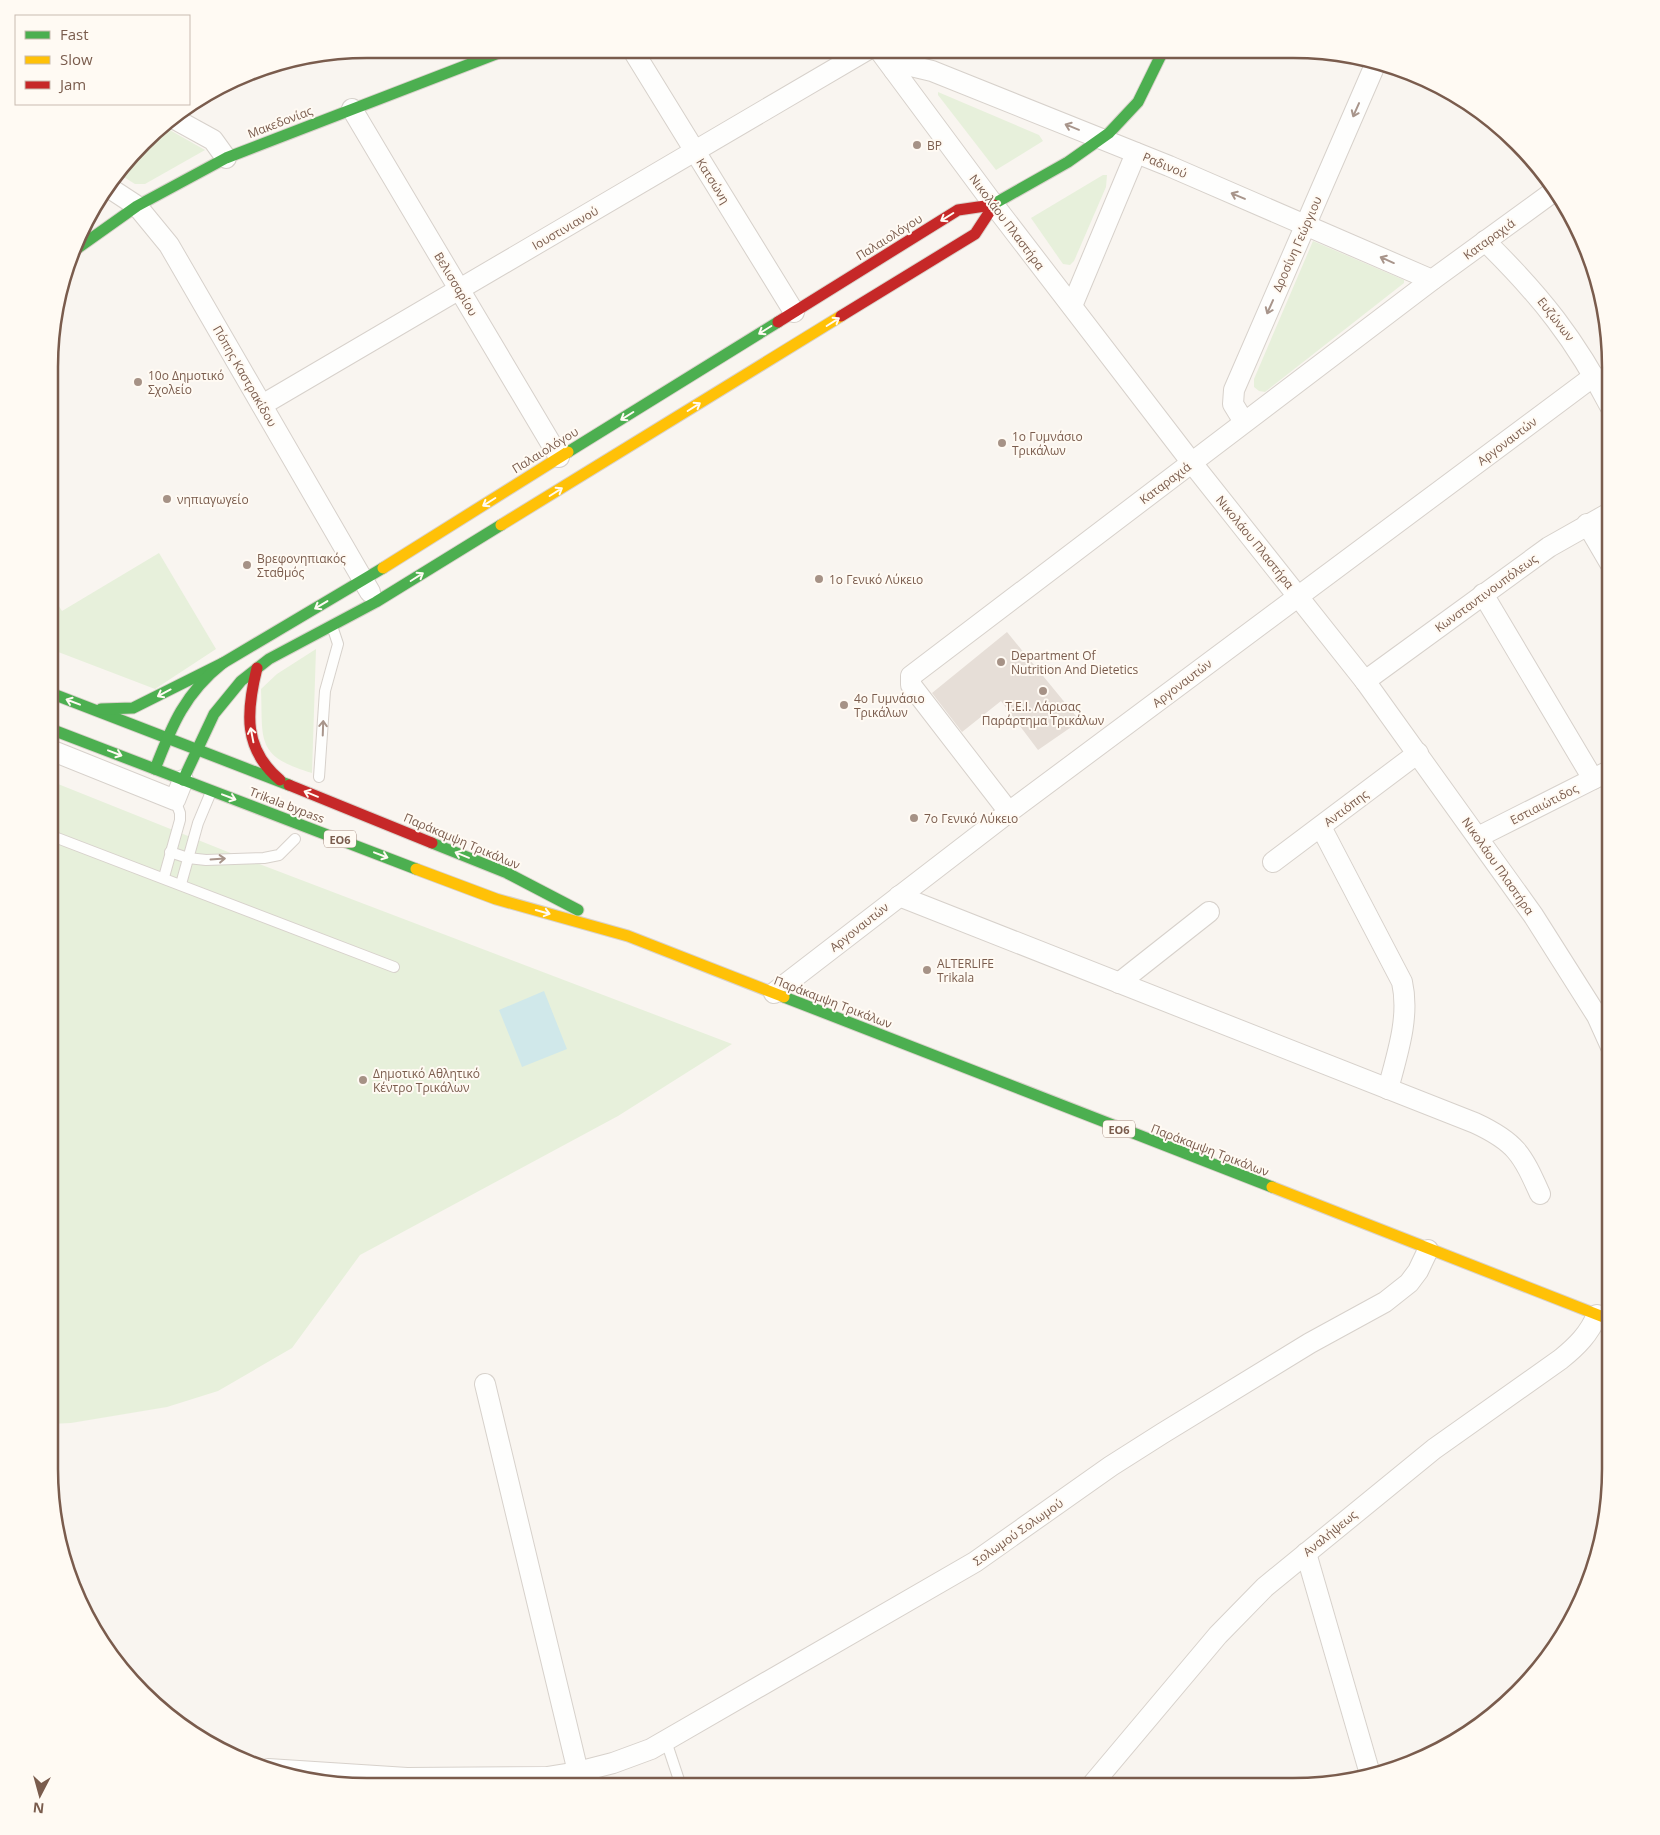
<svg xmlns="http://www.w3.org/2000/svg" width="1660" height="1835" font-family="'Open Sans',sans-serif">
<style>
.green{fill:#e7f0db}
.water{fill:#d0e8ea}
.building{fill:#e6ded7}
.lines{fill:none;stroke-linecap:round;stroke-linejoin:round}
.lane-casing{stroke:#d7d1cb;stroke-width:12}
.street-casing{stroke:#d7d1cb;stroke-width:22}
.fast-casing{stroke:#d9d2cb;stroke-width:13}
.slow-casing{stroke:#d9d2cb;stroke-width:13}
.jam-casing{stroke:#d9d2cb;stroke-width:13}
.lane{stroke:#fefefd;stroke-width:10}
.street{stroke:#fefefd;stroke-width:20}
.fast{stroke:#4caf50;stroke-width:11}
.slow{stroke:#ffc107;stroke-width:11}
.jam{stroke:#c62828;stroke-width:11}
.oneway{stroke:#a8958b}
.oneway2{stroke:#fffaf3}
.poi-dot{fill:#a69286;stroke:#fffaf3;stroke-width:2}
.labels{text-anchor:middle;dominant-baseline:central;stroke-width:4;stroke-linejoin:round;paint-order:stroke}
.shield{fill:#fffaf3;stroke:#a28b7f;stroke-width:1}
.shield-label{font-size:11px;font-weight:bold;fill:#7a5c4d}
.street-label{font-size:12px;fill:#7a5c4d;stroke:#fffaf3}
.poi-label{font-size:12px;fill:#7a5c4d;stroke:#fffaf3;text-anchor:start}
.rim{fill:none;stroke:#7a5c4d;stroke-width:2.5}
</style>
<rect width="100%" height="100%" fill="#f9f5f0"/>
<g class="green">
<path d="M938,92l101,43 4,6 -47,29 -58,-75z"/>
<path d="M161,125l44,25 -60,34h-10l-16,-10z"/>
<path d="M1103,175h4l-1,12 -32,74 -4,4 -7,-1 -32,-46z"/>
<path d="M1313,241l91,39v3l-139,109 -6,-1 -5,-4v-8z"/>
<path d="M159,553l57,96 -61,40 -102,-39v-53l9,14z"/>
<path d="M316,649l-4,124c-57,-17 -49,-32 -51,-84l16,-15z"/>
<path d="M53,782l180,72 499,190 -114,72 -258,139 -68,93 -74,43 -51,16 -96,16 -21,1z"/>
</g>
<path class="water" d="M544,991l23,58 -45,18 -23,-57z"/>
<path class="building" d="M1007,632l73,89 -42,29 -37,-49 -39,31 -30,-39z"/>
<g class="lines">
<defs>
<g id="lane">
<path d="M319,777l6,-86 13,-47 -6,-18"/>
<path d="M52,836l342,131"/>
<path d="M170,852l18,6 18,2 58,-2 15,-3 16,-16"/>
<path d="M164,877l16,-57v-7l-5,-13"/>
<path d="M181,884l17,-61 13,-31"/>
<path d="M666,1741l15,45"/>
</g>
<g id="street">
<path d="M632,49l162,263"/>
<path d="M879,50l115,155 198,258 173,218 168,234 64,101 14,31"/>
<path d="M894,70l17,-4 21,5 237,95 263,114"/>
<path d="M352,109l207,348"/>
<path d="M173,118l40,22 13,18"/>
<path d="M108,187l29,19 32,39 201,347"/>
<path d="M1485,241c56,55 90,98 126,167"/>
<path d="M1072,306l64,-153"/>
<path d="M262,405l605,-355"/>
<path d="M1244,422l-11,-18 1,-14 141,-325"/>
<path d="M1587,524l24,41"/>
<path d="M1483,594l110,185"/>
<path d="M1365,681l184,-134 62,-35"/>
<path d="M53,751l122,49 8,-20"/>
<path d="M1009,812l-98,-127v-9l521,-396 125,-91"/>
<path d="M1321,827l81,155c8,35 -5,73 -14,107"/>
<path d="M1478,837l133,-67"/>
<path d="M1273,862l145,-109"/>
<path d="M899,896l576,227c41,19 47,31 65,71"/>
<path d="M1119,983l90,-71"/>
<path d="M774,993l235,-181 585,-436"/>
<path d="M485,1384l93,388"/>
<path d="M1306,1553l64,221"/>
<path d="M268,1769l139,9 140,-1 31,-5 35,-9 38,-14 324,-187 136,-96 52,-33 147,-90 75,-41 24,-19 9,-12 10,-21"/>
<path d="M1091,1786l127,-151 47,-48 169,-138 127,-90c16,-13 28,-25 36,-44"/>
</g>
<g id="fast">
<path d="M992,205l76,-43 41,-29 29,-31 25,-51"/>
<path d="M75,250l62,-44 89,-48 283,-109"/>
<path d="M568,452l210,-130"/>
<path d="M53,694l236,91"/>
<path d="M101,709l32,-1 90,-45"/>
<path d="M53,730l363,139"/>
<path d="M155,769c17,-44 30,-76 68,-106l160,-95"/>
<path d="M183,780l31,-66 27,-33 28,-22 107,-57 125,-77"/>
<path d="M432,843l75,30 71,37"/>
<path d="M784,997l488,190"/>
</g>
<g id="slow">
<path d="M501,525l340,-209"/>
<path d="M383,568l185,-116"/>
<path d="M416,869l80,30 132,37 156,61"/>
<path d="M1272,1187l339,133"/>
</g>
<g id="jam">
<path d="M841,316l134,-82 19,-29"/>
<path d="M778,322l180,-112 34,-5"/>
<path d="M257,668c-11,44 -14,81 23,112"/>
<path d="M289,785l143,58"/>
</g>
</defs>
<use href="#lane" class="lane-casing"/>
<use href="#street" class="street-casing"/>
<use href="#fast" class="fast-casing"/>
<use href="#slow" class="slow-casing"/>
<use href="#jam" class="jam-casing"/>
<use href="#lane" class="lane"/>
<use href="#street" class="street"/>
<use href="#fast" class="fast"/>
<use href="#slow" class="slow"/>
<use href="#jam" class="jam"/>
</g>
<defs><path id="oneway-shaft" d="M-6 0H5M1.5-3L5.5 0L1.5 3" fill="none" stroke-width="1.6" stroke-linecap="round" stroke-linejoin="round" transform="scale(1.25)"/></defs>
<g class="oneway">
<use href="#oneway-shaft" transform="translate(1356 110) rotate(114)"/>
<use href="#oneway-shaft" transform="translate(1072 127) rotate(-158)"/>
<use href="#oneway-shaft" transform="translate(1238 196) rotate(-157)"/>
<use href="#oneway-shaft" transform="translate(1387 260) rotate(-156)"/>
<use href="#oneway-shaft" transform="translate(1270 307) rotate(114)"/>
<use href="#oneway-shaft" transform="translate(323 728) rotate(-88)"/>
<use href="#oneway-shaft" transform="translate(218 859) rotate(-4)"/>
</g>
<g class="oneway2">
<use href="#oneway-shaft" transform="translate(947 217) rotate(148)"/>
<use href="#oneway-shaft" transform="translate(833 322) rotate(-32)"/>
<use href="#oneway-shaft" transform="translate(765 330) rotate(148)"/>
<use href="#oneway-shaft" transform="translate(694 407) rotate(-32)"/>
<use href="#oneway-shaft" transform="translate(627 416) rotate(148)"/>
<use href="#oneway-shaft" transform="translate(556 492) rotate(-32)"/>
<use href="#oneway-shaft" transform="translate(489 502) rotate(148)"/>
<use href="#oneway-shaft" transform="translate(417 577) rotate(-32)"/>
<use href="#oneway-shaft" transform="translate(321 605) rotate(149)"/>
<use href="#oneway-shaft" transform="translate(164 693) rotate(152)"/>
<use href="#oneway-shaft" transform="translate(73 702) rotate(-159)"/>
<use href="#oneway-shaft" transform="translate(252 735) rotate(-101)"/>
<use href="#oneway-shaft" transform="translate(115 753) rotate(21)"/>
<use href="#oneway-shaft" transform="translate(311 794) rotate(-158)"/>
<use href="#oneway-shaft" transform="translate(229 797) rotate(21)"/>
<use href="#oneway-shaft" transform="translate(381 855) rotate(21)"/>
<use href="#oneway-shaft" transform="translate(462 855) rotate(-158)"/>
<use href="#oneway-shaft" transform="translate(543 912) rotate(16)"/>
</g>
<g class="poi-dot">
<circle cx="917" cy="145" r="5"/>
<circle cx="138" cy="382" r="5"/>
<circle cx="1002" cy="443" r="5"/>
<circle cx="167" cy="499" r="5"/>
<circle cx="247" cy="565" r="5"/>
<circle cx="819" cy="579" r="5"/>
<circle cx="1001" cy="662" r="5"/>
<circle cx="1043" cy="691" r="5"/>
<circle cx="844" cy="705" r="5"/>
<circle cx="914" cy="818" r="5"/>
<circle cx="927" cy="970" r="5"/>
<circle cx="363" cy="1080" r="5"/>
</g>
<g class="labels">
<g class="shield">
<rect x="324" y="830.5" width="32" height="17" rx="4"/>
<rect x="1103" y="1120.5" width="32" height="17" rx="4"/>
</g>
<g class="shield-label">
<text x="340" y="839">ΕΟ6</text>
<text x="1119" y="1129">ΕΟ6</text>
</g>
<g class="street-label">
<text transform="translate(280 122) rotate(-21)">Μακεδονίας</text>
<text transform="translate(1165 165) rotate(23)">Ραδινού</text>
<text transform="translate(713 181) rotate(58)">Κατσώνη</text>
<text transform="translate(1007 222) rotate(53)">Νικολάου Πλαστήρα</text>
<text transform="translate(565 228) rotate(-30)">Ιουστινιανού</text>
<text transform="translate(889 237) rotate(-32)">Παλαιολόγου</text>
<text transform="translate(1489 239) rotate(-36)">Καταραχιά</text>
<text transform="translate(1297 244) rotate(-66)">Δροσίνη Γεώργιου</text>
<text transform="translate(456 284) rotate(59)">Βελισσαρίου</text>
<text transform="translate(1556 319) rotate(52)">Ευζώνων</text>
<text transform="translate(245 376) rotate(60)">Πόπης Καστρακίδου</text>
<text transform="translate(1507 441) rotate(-37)">Αργοναυτών</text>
<text transform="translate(545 450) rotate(-32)">Παλαιολόγου</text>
<text transform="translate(1165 483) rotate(-37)">Καταραχιά</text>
<text transform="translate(1255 542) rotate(51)">Νικολάου Πλαστήρα</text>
<text transform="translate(1486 593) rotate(-36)">Κωνσταντινουπόλεως</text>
<text transform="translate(1182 683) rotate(-37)">Αργοναυτών</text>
<text transform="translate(1544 804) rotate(-27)">Εστιαιώτιδος</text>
<text transform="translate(287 805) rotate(21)">Trikala bypass</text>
<text transform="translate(1346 808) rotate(-37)">Αντιόπης</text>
<text transform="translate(462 841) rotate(23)">Παράκαμψη Τρικάλων</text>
<text transform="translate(1498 866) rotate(55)">Νικολάου Πλαστήρα</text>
<text transform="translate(859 927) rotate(-38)">Αργοναυτών</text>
<text transform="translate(833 1002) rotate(21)">Παράκαμψη Τρικάλων</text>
<text transform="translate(1210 1150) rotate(21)">Παράκαμψη Τρικάλων</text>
<text transform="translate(1018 1532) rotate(-35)">Σολωμού Σολωμού</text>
<text transform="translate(1330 1533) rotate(-39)">Αναλήψεως</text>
</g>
<g class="poi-label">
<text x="927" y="145">BP</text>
<text x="148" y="375">10ο Δημοτικό<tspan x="148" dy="14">Σχολείο</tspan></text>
<text x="1012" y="436">1ο Γυμνάσιο<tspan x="1012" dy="14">Τρικάλων</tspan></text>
<text x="177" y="499">νηπιαγωγείο</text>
<text x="257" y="558">Βρεφονηπιακός<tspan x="257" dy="14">Σταθμός</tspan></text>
<text x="829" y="579">1ο Γενικό Λύκειο</text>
<text x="1011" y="655">Department Of<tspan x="1011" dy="14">Nutrition And Dietetics</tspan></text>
<text x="854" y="698">4ο Γυμνάσιο<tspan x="854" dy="14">Τρικάλων</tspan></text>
<text x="1043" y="706" text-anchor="middle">Τ.Ε.Ι. Λάρισας<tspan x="1043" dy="14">Παράρτημα Τρικάλων</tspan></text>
<text x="924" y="818">7ο Γενικό Λύκειο</text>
<text x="937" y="963">ALTERLIFE<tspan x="937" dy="14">Trikala</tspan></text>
<text x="373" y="1073">Δημοτικό Αθλητικό<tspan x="373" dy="14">Κέντρο Τρικάλων</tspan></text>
</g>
</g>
<path d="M0 0H1660V1835H0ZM367 58H1293A309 309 0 0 1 1602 367V1469A309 309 0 0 1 1293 1778H367A309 309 0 0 1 58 1469V367A309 309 0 0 1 367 58Z" fill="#fffaf3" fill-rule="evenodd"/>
<path class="rim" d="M367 58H1293A309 309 0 0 1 1602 367V1469A309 309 0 0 1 1293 1778H367A309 309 0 0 1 58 1469V367A309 309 0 0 1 367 58Z"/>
<rect x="15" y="15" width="175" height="90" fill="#fffaf3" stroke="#cabbb1"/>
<rect x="25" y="31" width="25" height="8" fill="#4caf50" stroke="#cabbb1"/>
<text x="60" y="40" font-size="15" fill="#7a5c4d">Fast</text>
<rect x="25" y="56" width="25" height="8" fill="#ffc107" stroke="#cabbb1"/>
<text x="60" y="65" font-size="15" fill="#7a5c4d">Slow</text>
<rect x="25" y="81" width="25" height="8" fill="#c62828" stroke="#cabbb1"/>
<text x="60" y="90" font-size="15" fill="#7a5c4d">Jam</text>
<g transform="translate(40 1795) rotate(186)" stroke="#fffaf3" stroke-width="4" paint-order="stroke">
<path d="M0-4L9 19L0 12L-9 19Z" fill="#7a5c4d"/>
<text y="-8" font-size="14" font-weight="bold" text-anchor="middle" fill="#7a5c4d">N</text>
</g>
</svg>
